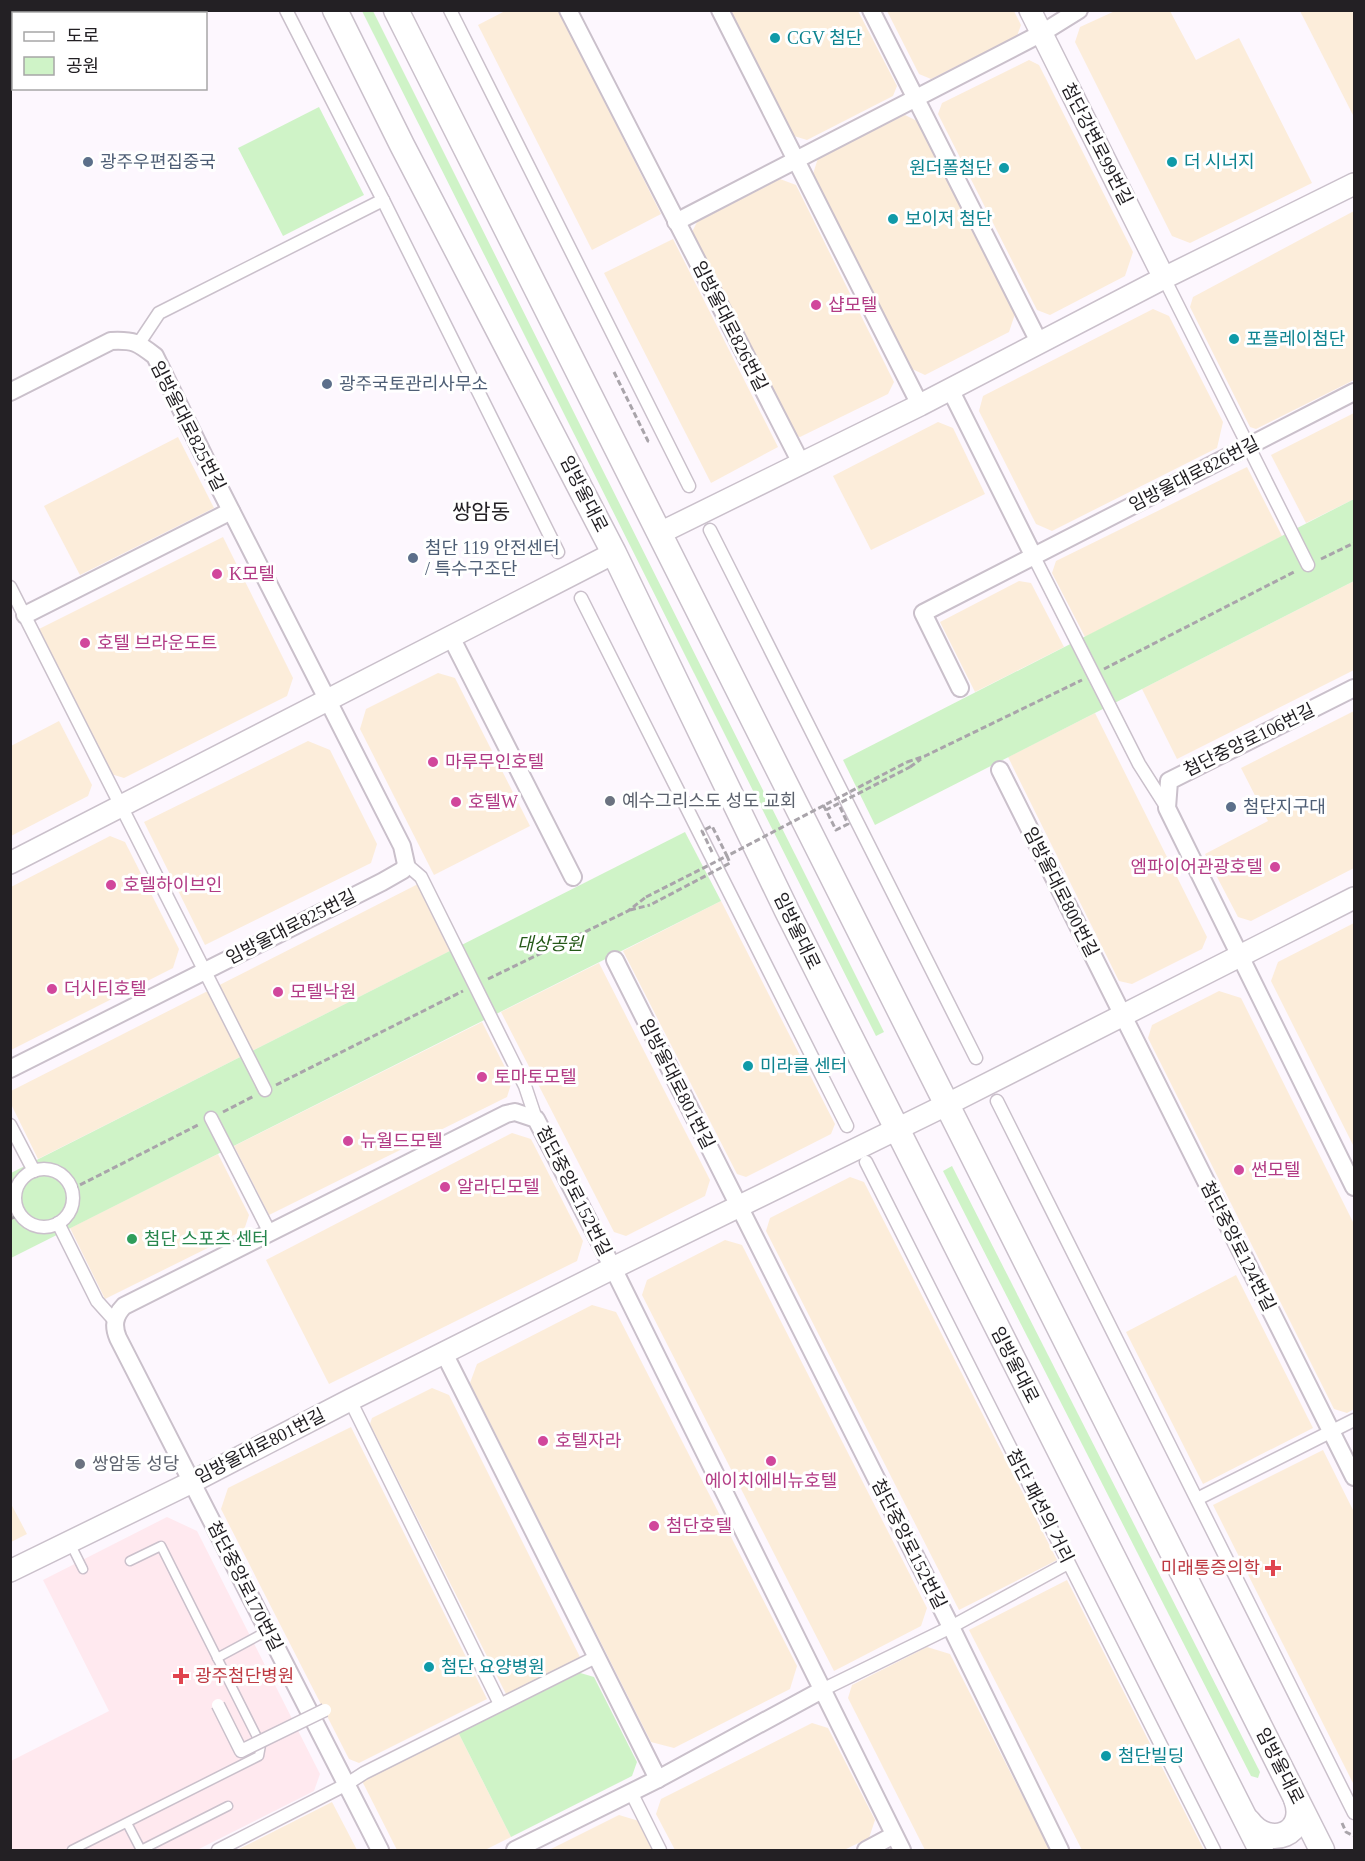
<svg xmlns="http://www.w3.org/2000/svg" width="1365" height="1861" font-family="'Times New Roman','Noto Sans KR',serif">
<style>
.commercial{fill:#fcedda}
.medical{fill:#ffe9ef}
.green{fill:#cff3c7}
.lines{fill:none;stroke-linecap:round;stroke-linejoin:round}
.service-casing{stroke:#cac0cb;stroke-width:11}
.pedestrian-casing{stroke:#cac0cb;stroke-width:15}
.minor-casing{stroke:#cac0cb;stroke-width:20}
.tertiary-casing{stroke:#cac0cb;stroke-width:24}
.secondary-casing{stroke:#cac0cb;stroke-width:27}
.path{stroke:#a9a4aa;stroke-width:3;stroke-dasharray:6 3;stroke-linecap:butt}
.service{stroke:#fff;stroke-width:8}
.pedestrian{stroke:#fff;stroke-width:12}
.minor{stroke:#fff;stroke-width:16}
.tertiary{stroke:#fff;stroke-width:21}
.secondary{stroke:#fff;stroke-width:24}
.pedestrian-bridge-casing{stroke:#cac0cb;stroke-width:15;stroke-linecap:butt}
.path-bridge{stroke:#a9a4aa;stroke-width:3;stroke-dasharray:6 3;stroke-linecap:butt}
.pedestrian-bridge{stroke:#fff;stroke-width:12}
.culture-dot{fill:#0f9aa8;stroke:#fff;stroke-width:2}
.service-dot{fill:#5c6f8a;stroke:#fff;stroke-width:2}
.hotel-dot{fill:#d1479c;stroke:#fff;stroke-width:2}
.worship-dot{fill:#6b7280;stroke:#fff;stroke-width:2}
.leisure-dot{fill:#2e9e5b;stroke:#fff;stroke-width:2}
.health-dot{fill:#e0444e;stroke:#fff;stroke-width:2}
.labels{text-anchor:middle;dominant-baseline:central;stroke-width:6;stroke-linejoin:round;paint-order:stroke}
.culture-label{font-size:18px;fill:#0d838f;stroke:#fff;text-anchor:start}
.street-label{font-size:18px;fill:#232024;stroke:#fff}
.service-label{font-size:18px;fill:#4e5e75;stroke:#fff;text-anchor:start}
.hotel-label{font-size:18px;fill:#b23c85;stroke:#fff;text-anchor:start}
.worship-label{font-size:18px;fill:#5b616d;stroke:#fff;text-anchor:start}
.park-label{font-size:18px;font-style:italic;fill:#255918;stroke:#fff}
.leisure-label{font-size:18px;fill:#27864d;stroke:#fff;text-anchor:start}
.health-label{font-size:18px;fill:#be3a42;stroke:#fff;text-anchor:end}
.quarter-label{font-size:21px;fill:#232024;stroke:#fff}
</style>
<rect width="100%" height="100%" fill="#fdf7fe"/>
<g class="commercial">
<path d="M505,11h54l102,203 -69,36 -114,-225z"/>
<path d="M730,11h128l39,75 -4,10 -86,44 -13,-4z"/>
<path d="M887,11h127l7,14 -4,11 -86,43 -12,-5z"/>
<path d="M1115,11h55l26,49 43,-22 73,145 -122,60 -18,-7 -97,-194 5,-15z"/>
<path d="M1300,11h54v106z"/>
<path d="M1029,60l10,5 94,187 -8,24 -75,39 -13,-5 -99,-196 4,-11z"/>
<path d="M905,115l14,7 96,192 -6,18 -84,43 -15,-7 -97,-194 5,-16z"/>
<path d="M780,179l16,6 98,197 -6,12 -88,43 -6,-2 -102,-203 5,-10z"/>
<path d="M1354,211v169l-98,49 -6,-2 -60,-120 3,-10z"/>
<path d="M673,239l105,208 -67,36 -107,-210z"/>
<path d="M1153,309l16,7 54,106 -6,26 -165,83 -16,-7 -57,-113 4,-15z"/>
<path d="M1354,413v86l-48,24 -35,-68z"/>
<path d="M938,422l15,6 32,66 -114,56 -38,-74z"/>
<path d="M178,437l36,71 -134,67 -36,-69z"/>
<path d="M1247,467l35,69 -197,101 -33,-64 4,-12z"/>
<path d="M223,537l70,141 -6,18 -163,82 -13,-4 -72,-145z"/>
<path d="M1019,581l12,2 33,64 -89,45 -35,-70z"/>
<path d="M1354,581v89l-177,89 -35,-70z"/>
<path d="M438,673l17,5 75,148 -96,49 -74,-146 6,-20z"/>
<path d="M1354,711v157l-103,53 -13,-4 -33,-63 63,-33 -27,-53z"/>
<path d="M1095,713l112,224 -5,12 -70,35 -13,-3 -111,-224z"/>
<path d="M59,721l33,64 -4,11 -77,40v-90z"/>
<path d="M308,741l22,9 47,94 -6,19 -166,82 -61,-123z"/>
<path d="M110,836l15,6 54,107 -6,19 -162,82v-163z"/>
<path d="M418,884l34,66 -414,209 -27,-55v-13z"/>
<path d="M721,901l114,223 -4,10 -85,43 -9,-3 -114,-223z"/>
<path d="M1354,923v224l-83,-166 7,-19z"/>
<path d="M599,963l111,217 -5,16 -79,40 -12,-4 -113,-220z"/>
<path d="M1219,991l22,7 113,226v185l-7,4 -13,-4 -186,-371 4,-13z"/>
<path d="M482,1022l30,59 -5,16 -238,118 -35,-69z"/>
<path d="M512,1133l19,6 52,102 -6,20 -248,123 -63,-124z"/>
<path d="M218,1154l31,61 -5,15 -139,69 -35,-71z"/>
<path d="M850,1177l14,5 193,378 -98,50 -193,-379 4,-13z"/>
<path d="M725,1240l17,5 185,363 -6,18 -87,45 -192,-376 5,-15z"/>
<path d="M1236,1275l77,153 -110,56 -77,-152z"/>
<path d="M592,1305l24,7 181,354 -7,23 -116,59 -23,-6 -181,-359 7,-19z"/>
<path d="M432,1388l17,7 132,264 -74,37 -137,-272 2,-6z"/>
<path d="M351,1427l136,272 -128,64 -10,-4 -128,-250 7,-21z"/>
<path d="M1323,1450l31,62v273l-141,-280z"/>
<path d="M10,1502l17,32 -16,8h-1z"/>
<path d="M1067,1580l137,270h-122l-113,-220z"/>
<path d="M927,1647l23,7 100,196h-125l-77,-152 4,-13z"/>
<path d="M812,1723l16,5 47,92 -6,18 -25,12h-169l-19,-36 5,-15z"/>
<path d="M458,1732l53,105 -26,13h-88l-35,-69z"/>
<path d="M332,1802l25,48h-120z"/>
<path d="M619,1815l20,6 15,29h-105z"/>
</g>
<path class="medical" d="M167,1517l30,14 123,243 -6,17 -117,59h-184l-2,-5v-84l98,-50 -66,-131z"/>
<g class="green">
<path d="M362,11h11l511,1021 -8,4z"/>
<path d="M319,107l45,88 -81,41 -45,-88z"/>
<path d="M1354,499v82l-479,244 -32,-65z"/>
<path d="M685,832l36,69 -710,357v-85z"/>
<path d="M952,1166l308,606 -2,6 -7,-2 -308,-605z"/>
<path d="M577,1672l17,5 43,85 -5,14 -121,61 -53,-105z"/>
</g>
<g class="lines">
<defs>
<g id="service">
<path d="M70,1543l13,26"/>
<path d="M217,1658l50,-27"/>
<path d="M127,1823l14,27 87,-44"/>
<path d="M72,1850l187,-94 2,-11 -100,-199 -31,15"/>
</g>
<g id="pedestrian">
<path d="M286,10l97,190 175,352"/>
<path d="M450,10l239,476"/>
<path d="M1164,278l144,287"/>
<path d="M139,343l20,-30 224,-113"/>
<path d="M710,530l266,528"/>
<path d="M1034,557l105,207 28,44"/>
<path d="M10,587l255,503"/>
<path d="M581,598l266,528"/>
<path d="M406,864l15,13 104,209 11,33"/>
<path d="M997,1101l357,712"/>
<path d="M211,1118l59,115"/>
<path d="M10,1125l24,46"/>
<path d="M866,1162l348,688"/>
<circle cx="44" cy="1198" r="29"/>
<path d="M58,1223l39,78 18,20"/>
<path d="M350,1400l150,304"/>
<path d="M1197,1499l157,-79"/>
<path d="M822,1690l129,-63 117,-64"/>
<path d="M631,1792l29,58"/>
<path d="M218,1850l129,-66 17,-11 232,-116"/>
</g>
<g id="minor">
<path d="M568,10l233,453"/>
<path d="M720,10l200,395"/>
<path d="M871,10l168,332"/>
<path d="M676,222l366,-189 37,-23"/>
<path d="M950,389l84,168"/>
<path d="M10,392l101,-51c23,-1 26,1 44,15l66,135 181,355 4,18 -3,6 -21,12 -372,187"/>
<path d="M25,615l206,-104"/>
<path d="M451,637l122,240"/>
<path d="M960,688l-37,-75 431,-221"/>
<path d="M1354,688l-185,93 -2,27 187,379"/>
<path d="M1000,770l354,707"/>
<path d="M615,960l336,667 109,223"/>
<path d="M444,1353l214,426"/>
<path d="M380,1850l-262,-512c-5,-12 -4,-22 6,-32l382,-192 9,-2 21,7 77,149 289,582"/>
<path d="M515,1850l143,-71 164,-89"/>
<path d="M866,1850l28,-15"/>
</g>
<g id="tertiary">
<path d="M1030,10l134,268"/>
<path d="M660,533l260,-128 244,-127 190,-94"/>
<path d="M10,863l604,-310"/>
<path d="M10,1571l182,-89 158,-82 263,-132 333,-163 408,-207"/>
</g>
<g id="secondary">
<path d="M335,10l67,135 212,408 173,358 474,939"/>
<path d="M396,10l926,1840"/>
<path d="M1248,1821c21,29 61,13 48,-22"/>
</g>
</defs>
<use href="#service" class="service-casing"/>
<use href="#pedestrian" class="pedestrian-casing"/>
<use href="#minor" class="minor-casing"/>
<use href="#tertiary" class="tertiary-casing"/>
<use href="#secondary" class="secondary-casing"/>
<g class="path">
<path d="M614,372l34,69 3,1"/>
<path d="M1321,559l33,-16"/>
<path d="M1104,669l192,-98"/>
<path d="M907,762l18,-6 157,-76"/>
<path d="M910,767l11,-8"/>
<path d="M823,805l3,5"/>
<path d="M630,910l20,-5"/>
<path d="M488,979l140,-68 18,-14"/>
<path d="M276,1085l187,-94"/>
<path d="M223,1112l31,-16"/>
<path d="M72,1189l126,-64"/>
<path d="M10,1219l11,-5"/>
<path d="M1342,1823l4,9 8,4"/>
</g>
<use href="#service" class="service"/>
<use href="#pedestrian" class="pedestrian"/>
<use href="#minor" class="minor"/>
<use href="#tertiary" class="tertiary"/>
<use href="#secondary" class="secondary"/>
<defs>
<path id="pedestrian-bridge" d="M218,1705l23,46 84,-41"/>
</defs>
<use href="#pedestrian-bridge" class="pedestrian-bridge-casing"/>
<g class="path-bridge">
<path d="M840,807l8,17 -12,6 -10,-20 84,-43"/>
<path d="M712,852l-10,-21 10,-5 15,30 180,-94"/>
<path d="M646,897l81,-41 3,7 -80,42"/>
</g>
<use href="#pedestrian-bridge" class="pedestrian-bridge"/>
</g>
<g class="culture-dot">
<circle cx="775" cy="38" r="6"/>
<circle cx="1172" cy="162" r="6"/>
<circle cx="1004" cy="168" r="6"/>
<circle cx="893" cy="219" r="6"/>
<circle cx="1234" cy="339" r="6"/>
<circle cx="748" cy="1066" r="6"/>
<circle cx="429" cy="1667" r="6"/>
<circle cx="1106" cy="1756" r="6"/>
</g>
<g class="service-dot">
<circle cx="88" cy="162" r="6"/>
<circle cx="327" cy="384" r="6"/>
<circle cx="413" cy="558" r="6"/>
<circle cx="1231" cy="807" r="6"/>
</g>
<g class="hotel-dot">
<circle cx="816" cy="305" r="6"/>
<circle cx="217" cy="574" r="6"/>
<circle cx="85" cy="643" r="6"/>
<circle cx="433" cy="762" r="6"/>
<circle cx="456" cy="802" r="6"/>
<circle cx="1275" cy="867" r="6"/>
<circle cx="111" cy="885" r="6"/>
<circle cx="52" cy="989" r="6"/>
<circle cx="278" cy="992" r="6"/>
<circle cx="482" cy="1077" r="6"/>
<circle cx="348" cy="1141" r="6"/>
<circle cx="1239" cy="1170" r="6"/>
<circle cx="445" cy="1187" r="6"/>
<circle cx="543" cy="1441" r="6"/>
<circle cx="771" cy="1461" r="6"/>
<circle cx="654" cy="1526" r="6"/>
</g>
<g class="worship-dot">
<circle cx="610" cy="801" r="6"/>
<circle cx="80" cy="1464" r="6"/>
</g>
<circle class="leisure-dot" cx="132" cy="1239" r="6"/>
<g class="health-dot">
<path d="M1270 1559h6v6h6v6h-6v6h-6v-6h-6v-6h6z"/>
<path d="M178 1667h6v6h6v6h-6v6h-6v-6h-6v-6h6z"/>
</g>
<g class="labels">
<g class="culture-label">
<text x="787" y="38">CGV 첨단</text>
<text x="1184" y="162">더 시너지</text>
<text x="992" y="168" text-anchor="end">원더폴첨단</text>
<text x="905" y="219">보이저 첨단</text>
<text x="1246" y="339">포플레이첨단</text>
<text x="760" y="1066">미라클 센터</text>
<text x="441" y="1667">첨단 요양병원</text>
<text x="1118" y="1756">첨단빌딩</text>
</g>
<g class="street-label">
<text transform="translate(1097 144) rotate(63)">첨단강변로99번길</text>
<text transform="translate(730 326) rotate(63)">임방울대로826번길</text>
<text transform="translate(188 426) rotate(63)">임방울대로825번길</text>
<text transform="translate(1194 474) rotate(-27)">임방울대로826번길</text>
<text transform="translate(584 494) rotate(63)">임방울대로</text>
<text transform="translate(1249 740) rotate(-26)">첨단중앙로106번길</text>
<text transform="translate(1061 892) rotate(63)">임방울대로800번길</text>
<text transform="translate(291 927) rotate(-27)">임방울대로825번길</text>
<text transform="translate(797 931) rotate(64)">임방울대로</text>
<text transform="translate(677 1084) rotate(63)">임방울대로801번길</text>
<text transform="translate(574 1191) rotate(63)">첨단중앙로152번길</text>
<text transform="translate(1238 1246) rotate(63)">첨단중앙로124번길</text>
<text transform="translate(1015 1365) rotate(63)">임방울대로</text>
<text transform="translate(260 1446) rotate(-27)">임방울대로801번길</text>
<text transform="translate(1040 1506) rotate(63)">첨단 패션의 거리</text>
<text transform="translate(909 1544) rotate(63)">첨단중앙로152번길</text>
<text transform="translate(245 1586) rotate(63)">첨단중앙로170번길</text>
<text transform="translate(1280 1766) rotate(63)">임방울대로</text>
</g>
<g class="service-label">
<text x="100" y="162">광주우편집중국</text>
<text x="339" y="384">광주국토관리사무소</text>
<text x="425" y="548">첨단 119 안전센터<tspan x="425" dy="21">/ 특수구조단</tspan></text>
<text x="1243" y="807">첨단지구대</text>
</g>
<g class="hotel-label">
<text x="828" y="305">샵모텔</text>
<text x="229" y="574">K모텔</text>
<text x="97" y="643">호텔 브라운도트</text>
<text x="445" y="762">마루무인호텔</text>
<text x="468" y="802">호텔W</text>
<text x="1263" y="867" text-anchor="end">엠파이어관광호텔</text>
<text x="123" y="885">호텔하이브인</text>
<text x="64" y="989">더시티호텔</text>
<text x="290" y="992">모텔낙원</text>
<text x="494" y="1077">토마토모텔</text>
<text x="360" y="1141">뉴월드모텔</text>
<text x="1251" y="1170">썬모텔</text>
<text x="457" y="1187">알라딘모텔</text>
<text x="555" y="1441">호텔자라</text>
<text x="771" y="1481" text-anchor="middle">에이치에비뉴호텔</text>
<text x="666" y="1526">첨단호텔</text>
</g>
<g class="worship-label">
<text x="622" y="801">예수그리스도 성도 교회</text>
<text x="92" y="1464">쌍암동 성당</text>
</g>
<g class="park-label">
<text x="550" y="944">대상공원</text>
</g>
<g class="leisure-label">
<text x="144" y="1239">첨단 스포츠 센터</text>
</g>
<g class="health-label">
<text x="1260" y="1568">미래통증의학</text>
<text x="195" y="1676" text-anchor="start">광주첨단병원</text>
</g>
<g class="quarter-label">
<text x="481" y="512">쌍암동</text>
</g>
</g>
<rect width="1365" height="1861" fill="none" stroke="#232024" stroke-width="24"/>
<rect x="12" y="12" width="195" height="78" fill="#ffffff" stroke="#a7a6a7" stroke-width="1.5"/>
<rect x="24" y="32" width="30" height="9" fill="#ffffff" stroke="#a7a6a7" stroke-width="1.5"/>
<text x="66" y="42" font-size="18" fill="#232024">도로</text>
<rect x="24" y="57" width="30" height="18" fill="#cff3c7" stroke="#a7a6a7" stroke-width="1.5"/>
<text x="66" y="72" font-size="18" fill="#232024">공원</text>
</svg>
